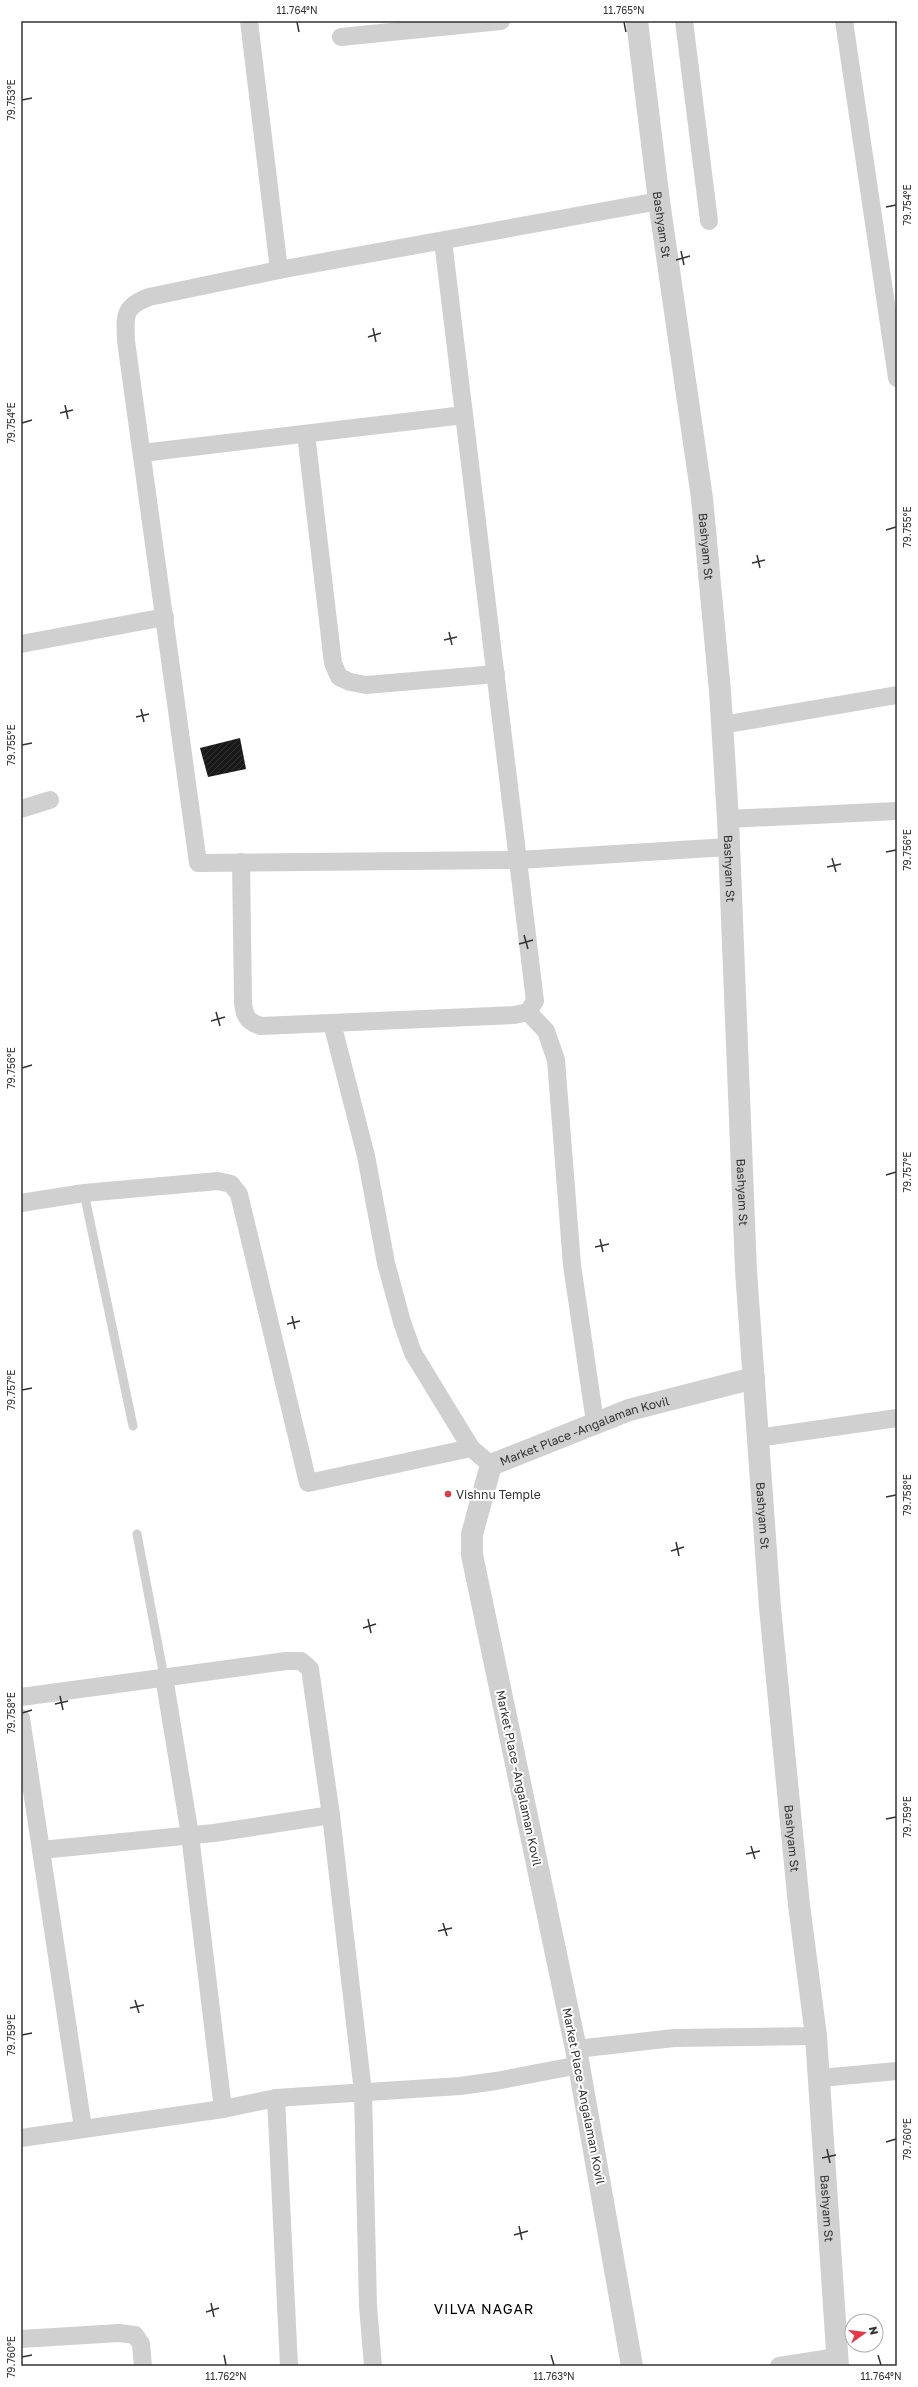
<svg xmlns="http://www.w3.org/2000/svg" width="918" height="2387" font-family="'Golos Text',sans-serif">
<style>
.building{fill:url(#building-hatch)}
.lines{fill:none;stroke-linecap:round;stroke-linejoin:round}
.service{stroke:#d0d0d0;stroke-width:9}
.minor{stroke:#d0d0d0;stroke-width:18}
.tertiary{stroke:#d0d0d0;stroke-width:22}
.ticks{fill:none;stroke:#333;stroke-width:1.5}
.poi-dot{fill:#e63946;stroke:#fff;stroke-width:1.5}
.labels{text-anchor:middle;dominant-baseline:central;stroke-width:4;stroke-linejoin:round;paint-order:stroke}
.street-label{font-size:12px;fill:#333;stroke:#fff}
.poi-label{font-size:12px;fill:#333;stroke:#fff;text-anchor:start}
.quarter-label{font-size:14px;letter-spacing:1px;fill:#000;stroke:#fff}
.neatline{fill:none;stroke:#333;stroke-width:1.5}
.ticks-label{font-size:10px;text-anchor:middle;fill:#333}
</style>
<defs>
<pattern id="building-hatch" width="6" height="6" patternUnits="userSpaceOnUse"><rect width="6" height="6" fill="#1a1a1a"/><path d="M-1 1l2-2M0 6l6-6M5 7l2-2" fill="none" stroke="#333"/></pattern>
</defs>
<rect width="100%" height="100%" fill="#fff"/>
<path class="building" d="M240,738l6,31 -38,8 -8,-29z"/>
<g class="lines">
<g class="service">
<path d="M84,1193l49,233"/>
<path d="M137,1534l27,143"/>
</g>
<g class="minor">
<path d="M249,21l30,249 380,-69"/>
<path d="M684,21l25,200"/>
<path d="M844,21l53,357"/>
<path d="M341,37l160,-16"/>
<path d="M279,270l-130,27c-26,10 -24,18 -23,44l72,522 321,-3 209,-13"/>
<path d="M306,434l27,229 6,14 11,5 16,3 130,-11"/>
<path d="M142,453l322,-38"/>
<path d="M21,644l144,-27"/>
<path d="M722,725l175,-30"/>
<path d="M21,809l29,-9"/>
<path d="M728,819l169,-8"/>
<path d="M241,862l2,140c1,13 4,20 18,24l253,-11 14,-3 7,-11 -92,-760"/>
<path d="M528,1012l18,19 10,29 16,205 23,157"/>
<path d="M332,1023l34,133 20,107 16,59 11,31 58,95 20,17"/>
<path d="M21,1203l63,-10 134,-12 13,3 8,10 69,289 163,-35"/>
<path d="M758,1438l139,-20"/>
<path d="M164,1677l26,158 33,274"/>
<path d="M21,1697l265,-36h15l9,8 21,146 32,277 5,214 5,60"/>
<path d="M21,1718l62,410"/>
<path d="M41,1850l173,-17 117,-18"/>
<path d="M576,2049l98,-11 142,-2"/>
<path d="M820,2078l77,-7"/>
<path d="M276,2098l13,268"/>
<path d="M21,2138l202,-29 53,-11 184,-12 36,-5 83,-16"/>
<path d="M21,2339l98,-6 16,2 6,9 2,22"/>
<path d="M779,2366l58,-9"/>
</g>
<g class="tertiary">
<path id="s1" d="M637,21l22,180 43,297 18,193 8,128 18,452 24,337 29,297 17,131 22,330"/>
<path id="s2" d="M632,2366l-56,-317 -104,-494v-21l19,-69 138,-55 125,-32"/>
</g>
</g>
<path class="ticks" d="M297,22l2,10M624,22l2,10M22,100l10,-2M886,207l10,-2M681,251l3,14M676,260l14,-4M373,328l3,14M368,337l13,-4M65,405l3,14M60,413l13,-3M22,423l10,-3M886,530l10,-3M757,555l3,13M752,563l13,-3M449,632l3,13M444,640l13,-3M141,709l3,13M136,717l13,-3M22,745l10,-2M886,852l10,-2M832,858l4,14M827,867l14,-3M524,935l4,14M519,944l14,-4M216,1012l4,14M211,1021l14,-4M22,1068l10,-3M886,1175l10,-3M600,1239l3,13M595,1247l14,-3M292,1316l3,13M287,1324l13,-3M22,1390l10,-2M886,1497l10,-2M676,1542l3,14M671,1551l13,-4M368,1619l3,14M363,1628l13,-4M60,1696l3,14M55,1704l13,-3M22,1713l10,-3M886,1819l10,-2M751,1846l4,13M746,1854l14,-3M443,1923l4,13M438,1931l14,-3M135,2000l4,13M130,2008l14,-3M22,2035l10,-2M886,2142l10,-3M827,2149l3,14M822,2158l14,-3M519,2226l3,14M514,2235l14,-4M211,2303l3,14M206,2312l13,-4M224,2355l2,10M551,2355l3,10M878,2355l3,10M22,2357l10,-2"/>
<circle class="poi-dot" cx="448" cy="1494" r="4"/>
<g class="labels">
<g class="street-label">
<text stroke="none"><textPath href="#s1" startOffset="205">Bashyam St</textPath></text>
<text stroke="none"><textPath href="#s1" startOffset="530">Bashyam St</textPath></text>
<text stroke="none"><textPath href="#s1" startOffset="853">Bashyam St</textPath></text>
<text stroke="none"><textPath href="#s1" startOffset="1177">Bashyam St</textPath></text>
<text stroke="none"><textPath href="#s2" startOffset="1019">Market Place -Angalaman Kovil</textPath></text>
<text stroke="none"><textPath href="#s1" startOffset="1501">Bashyam St</textPath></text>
<text transform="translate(519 1778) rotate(78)">Market Place -Angalaman Kovil</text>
<text stroke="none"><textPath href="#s1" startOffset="1825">Bashyam St</textPath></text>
<text transform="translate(584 2096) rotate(79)">Market Place -Angalaman Kovil</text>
<text stroke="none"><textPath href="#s1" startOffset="2197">Bashyam St</textPath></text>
</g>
<g class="poi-label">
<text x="456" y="1494">Vishnu Temple</text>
</g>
<g class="quarter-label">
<text x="484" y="2308">VILVA NAGAR</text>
</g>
</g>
<rect width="918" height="2387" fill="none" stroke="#ffffff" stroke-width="44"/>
<g transform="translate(864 2333) rotate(76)"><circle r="19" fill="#ffffff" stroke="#adadad"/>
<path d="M0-3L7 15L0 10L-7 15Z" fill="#e63946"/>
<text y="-6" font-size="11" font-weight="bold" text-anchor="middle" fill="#333333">N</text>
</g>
<rect x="22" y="22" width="874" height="2343" class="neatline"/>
<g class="ticks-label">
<text x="297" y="14">11.764°N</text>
<text x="624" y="14">11.765°N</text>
<text transform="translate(11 100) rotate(-90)" y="4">79.753°E</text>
<text transform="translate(907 205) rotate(-90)" y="4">79.754°E</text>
<text transform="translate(11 423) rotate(-90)" y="4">79.754°E</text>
<text transform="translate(907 527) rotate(-90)" y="4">79.755°E</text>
<text transform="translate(11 745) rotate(-90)" y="4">79.755°E</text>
<text transform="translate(907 850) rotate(-90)" y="4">79.756°E</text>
<text transform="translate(11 1068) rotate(-90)" y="4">79.756°E</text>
<text transform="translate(907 1172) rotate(-90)" y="4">79.757°E</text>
<text transform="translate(11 1390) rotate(-90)" y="4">79.757°E</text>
<text transform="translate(907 1495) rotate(-90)" y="4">79.758°E</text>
<text transform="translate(11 1713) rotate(-90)" y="4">79.758°E</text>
<text transform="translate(907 1817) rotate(-90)" y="4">79.759°E</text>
<text transform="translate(11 2035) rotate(-90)" y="4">79.759°E</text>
<text transform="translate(907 2139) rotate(-90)" y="4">79.760°E</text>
<text transform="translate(11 2357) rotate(-90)" y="4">79.760°E</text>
<text x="226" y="2380">11.762°N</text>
<text x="554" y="2380">11.763°N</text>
<text x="881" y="2380">11.764°N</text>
</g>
</svg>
